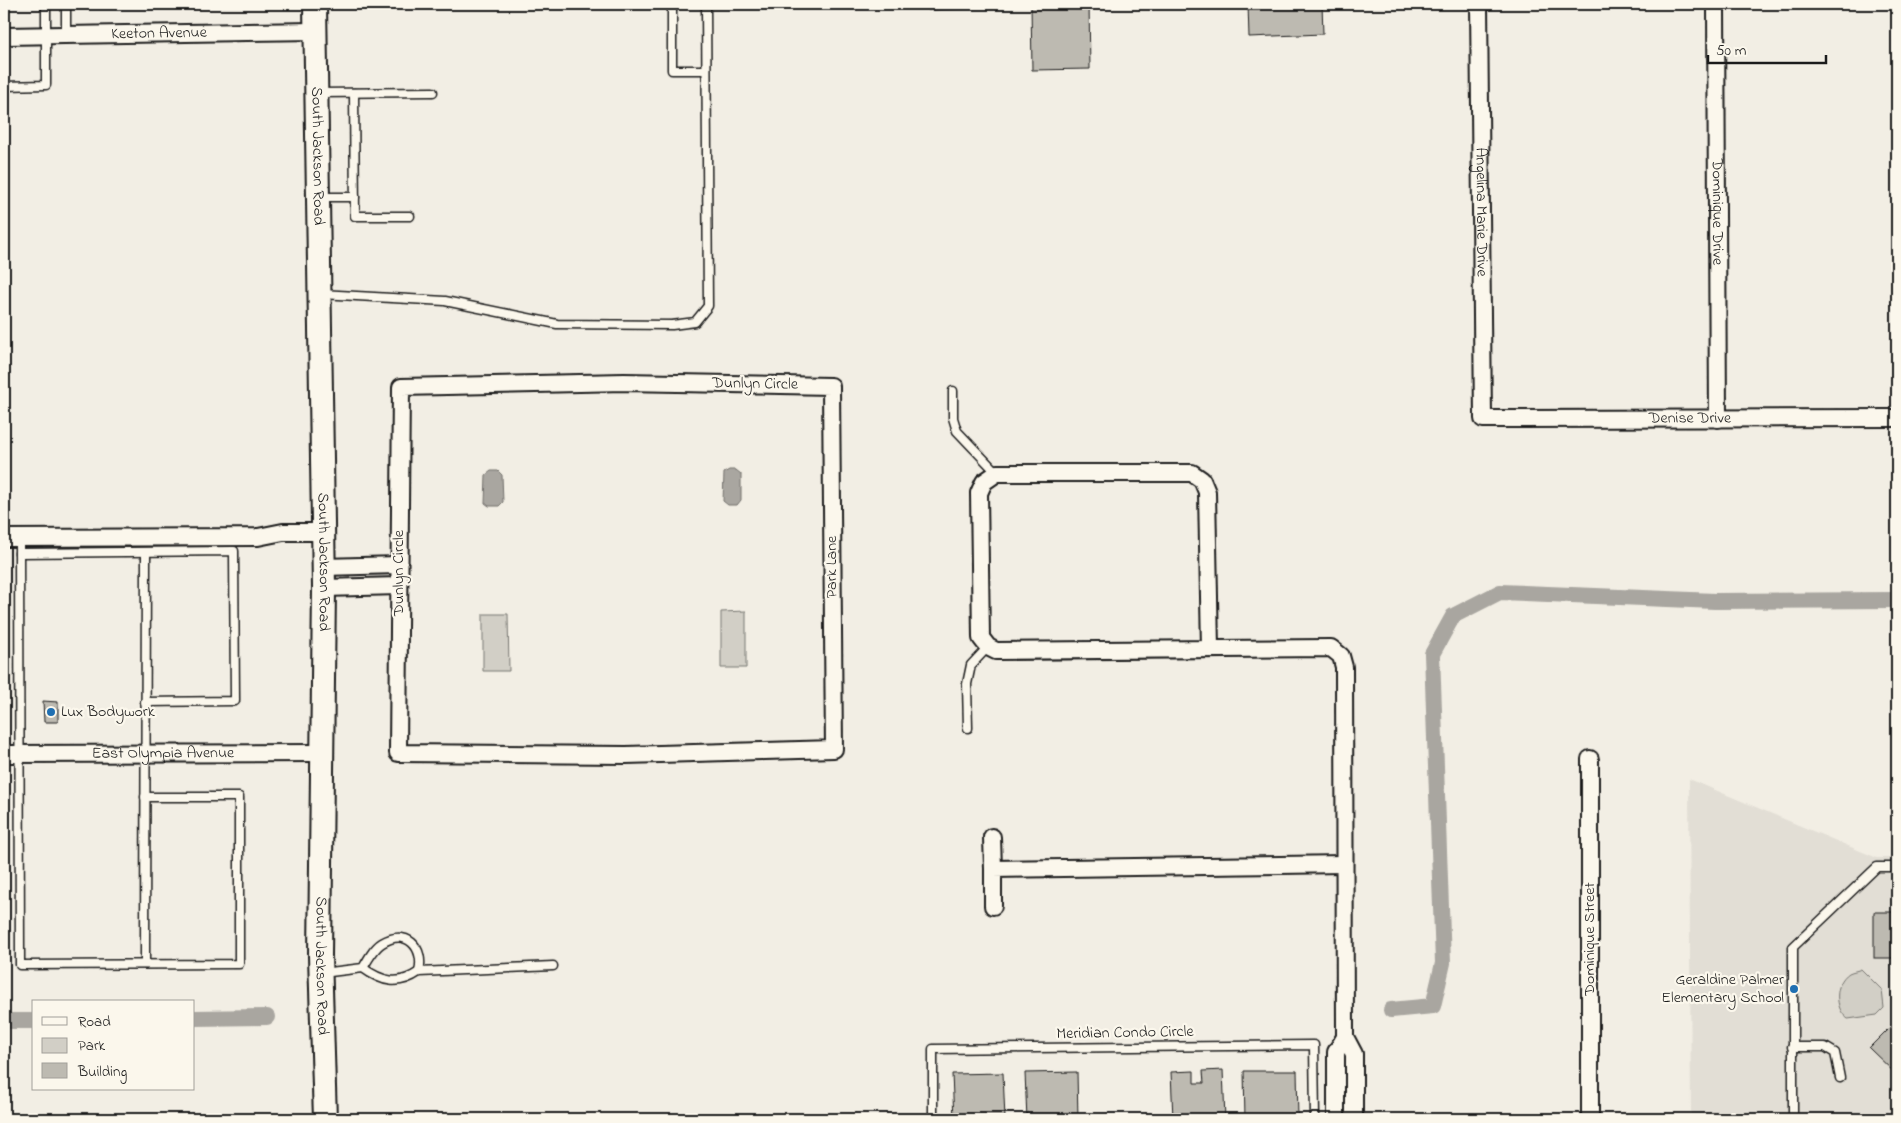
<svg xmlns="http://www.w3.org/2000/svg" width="1901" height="1123" font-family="'Indie Flower',sans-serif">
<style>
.built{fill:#e2ded5}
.green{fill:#d2cfc6;stroke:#777671}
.water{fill:#a9a6a0;stroke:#716f6b}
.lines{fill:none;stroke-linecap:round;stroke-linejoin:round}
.canal{stroke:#a9a6a0;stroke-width:16}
.building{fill:#bdbab1;stroke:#1c1c1c}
.lane-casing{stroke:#1c1c1c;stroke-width:11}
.street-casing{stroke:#1c1c1c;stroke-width:20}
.secondary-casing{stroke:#1c1c1c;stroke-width:26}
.lane{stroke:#fbf7ec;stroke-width:8}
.street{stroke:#fbf7ec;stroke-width:16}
.secondary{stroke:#fbf7ec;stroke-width:22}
.poi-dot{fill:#1f6fb2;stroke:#fbf7ec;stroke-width:2}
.labels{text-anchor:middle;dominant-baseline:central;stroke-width:4.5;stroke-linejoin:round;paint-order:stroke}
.street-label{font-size:16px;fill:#1c1c1c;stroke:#fbf7ec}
.poi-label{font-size:16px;fill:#1c1c1c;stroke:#fbf7ec;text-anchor:start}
</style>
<rect width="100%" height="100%" fill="#f2eee4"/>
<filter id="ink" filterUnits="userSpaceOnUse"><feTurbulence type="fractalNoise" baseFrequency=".02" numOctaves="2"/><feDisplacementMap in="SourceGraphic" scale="10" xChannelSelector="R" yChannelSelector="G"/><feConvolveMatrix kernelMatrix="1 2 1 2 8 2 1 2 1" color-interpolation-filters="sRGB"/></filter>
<g filter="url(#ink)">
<path class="built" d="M1689,779l188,79h20v261h-206z"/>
<g class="green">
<path d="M746,611v57h-25v-56z"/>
<path d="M483,614h25l1,57h-26z"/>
<path d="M1861,969l21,21 2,18 -7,7 -29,4c-14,-10 -14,-36 1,-46 4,-2 8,-2 12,-4z"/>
</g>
<g class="water">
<path d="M729,470h7l5,4v26l-4,5h-9l-5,-4 1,-28z"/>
<path d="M491,471h7l4,4 1,27 -4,4h-10l-4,-3 1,-28z"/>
</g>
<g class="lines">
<g class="canal">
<path d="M1391,1010l42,-4 10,-43 -11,-309 21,-38 47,-24 215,9 182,-1"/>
<path d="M194,1018l73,-1"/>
<path d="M4,1021h30"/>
</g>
</g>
<g class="building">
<path d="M928,4h73v3l-73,3z"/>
<path d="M1031,4h58l1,65 -58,1z"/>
<path d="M1248,4h74l1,30 -74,3z"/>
<path d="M43,701l15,1v20h-14z"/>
<rect x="1874" y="912" width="23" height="46"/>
<path d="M1897,1020v55l-28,-27z"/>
<path d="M1223,1070l2,49h-52l-2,-47 23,-1v12h10l-1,-12z"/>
<path d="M1244,1071h53l1,48h-53z"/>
<path d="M1077,1072l1,47h-51l-2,-46z"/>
<path d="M1003,1073l2,46h-51l-2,-45z"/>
</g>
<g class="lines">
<defs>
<g id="lane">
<path d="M66,4v31"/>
<path d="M672,4v66h33"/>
<path d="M4,86l42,-1v-81"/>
<path d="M318,93l115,-1"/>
<path d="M354,93l1,123h55"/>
<path d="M319,197h36"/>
<path d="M321,294l124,7 112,23 115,1 23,-3 13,-16 -2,-302"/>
<path d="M953,391v27l4,13 40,42"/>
<path d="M19,538l1,427 219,-1v-167h-94"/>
<path d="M19,553l215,-2 1,150 -90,1"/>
<path d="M968,728l-1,-44 4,-19 17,-18"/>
<path d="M145,964l1,-412"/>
<path d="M363,968c19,14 36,18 56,4"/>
<path d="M322,973l41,-5c5,-9 11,-20 19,-25 24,-15 43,4 37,29l134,-6"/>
<path d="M1792,1047h33l10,6 5,25"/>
<path d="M933,1119v-70l381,-4 1,74"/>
<path d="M1793,1119v-172l84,-80h20"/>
</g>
<g id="street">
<path id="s1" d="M1479,4l4,415 414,-1"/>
<path id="s2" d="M1716,4l2,415"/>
<path id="s3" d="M4,36l311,-5"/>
<path d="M624,382l207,4 3,363 -208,6 -228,-2 3,-366z"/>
<path d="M4,538l254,-1 25,-5h40"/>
<path d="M323,567l76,-2"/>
<path d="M324,588l75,-2"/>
<path d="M1210,649l-3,-157 -5,-12 -10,-7h-195l-13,9 -5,11 2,145 7,9 8,4 335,-3 10,8 3,11 1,370"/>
<path id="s4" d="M4,754l318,-1"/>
<path d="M1590,759v360"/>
<path d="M992,837l1,32"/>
<path d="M993,906v-37l351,-5"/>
<path d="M1336,1119v-67l9,-15 9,17v65"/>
</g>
<g id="secondary">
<path id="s5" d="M315,4l9,584 -4,368 5,163"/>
</g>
</defs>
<use href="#lane" class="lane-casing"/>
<use href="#street" class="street-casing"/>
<use href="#secondary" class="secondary-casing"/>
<use href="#lane" class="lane"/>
<use href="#street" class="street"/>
<use href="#secondary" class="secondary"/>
</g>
</g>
<g class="poi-dot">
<circle cx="51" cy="712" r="5"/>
<circle cx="1794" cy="989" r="5"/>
</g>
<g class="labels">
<g class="street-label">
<text stroke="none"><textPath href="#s3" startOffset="155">Keeton Avenue</textPath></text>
<text stroke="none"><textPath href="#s5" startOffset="152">South Jackson Road</textPath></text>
<text stroke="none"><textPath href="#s2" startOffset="208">Dominique Drive</textPath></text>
<text stroke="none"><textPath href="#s1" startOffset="208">Angelina Marie Drive</textPath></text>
<text transform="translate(755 384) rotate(1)">Dunlyn Circle</text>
<text stroke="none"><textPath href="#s1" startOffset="622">Denise Drive</textPath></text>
<text stroke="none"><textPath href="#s5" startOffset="558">South Jackson Road</textPath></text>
<text transform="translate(832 567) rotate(-90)">Park Lane</text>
<text transform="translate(399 573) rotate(-90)">Dunlyn Circle</text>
<text stroke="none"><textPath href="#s4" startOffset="159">East Olympia Avenue</textPath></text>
<text transform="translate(1590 939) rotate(-90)">Dominique Street</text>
<text stroke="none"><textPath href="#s5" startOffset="962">South Jackson Road</textPath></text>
<text transform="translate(1125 1033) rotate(-1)">Meridian Condo Circle</text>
</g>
<g class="poi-label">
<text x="61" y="712">Lux Bodywork</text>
<text x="1784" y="980" text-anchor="end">Geraldine Palmer<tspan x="1784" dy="18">Elementary School</tspan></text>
</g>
</g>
<rect width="1901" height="1123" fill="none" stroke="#fbf7ec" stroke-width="20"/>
<rect x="10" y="10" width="1881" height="1103" fill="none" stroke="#1c1c1c" stroke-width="2" filter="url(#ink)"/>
<rect x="32" y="1000" width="162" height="90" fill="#fbf7ec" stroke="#a29f99"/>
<rect x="42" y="1017" width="25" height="8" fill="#fbf7ec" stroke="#a29f99"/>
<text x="78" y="1026" font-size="15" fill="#1c1c1c">Road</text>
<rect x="42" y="1038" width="25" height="15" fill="#d2cfc6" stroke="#a29f99"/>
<text x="78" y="1050" font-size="15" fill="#1c1c1c">Park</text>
<rect x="42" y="1063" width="25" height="15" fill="#bdbab1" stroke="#a29f99"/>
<text x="78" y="1076" font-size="15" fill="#1c1c1c">Building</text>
<path d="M1708 55v8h118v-8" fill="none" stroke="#1c1c1c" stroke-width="2.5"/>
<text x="1716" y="55" font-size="15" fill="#1c1c1c" stroke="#fbf7ec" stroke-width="4" paint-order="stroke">50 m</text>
</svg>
